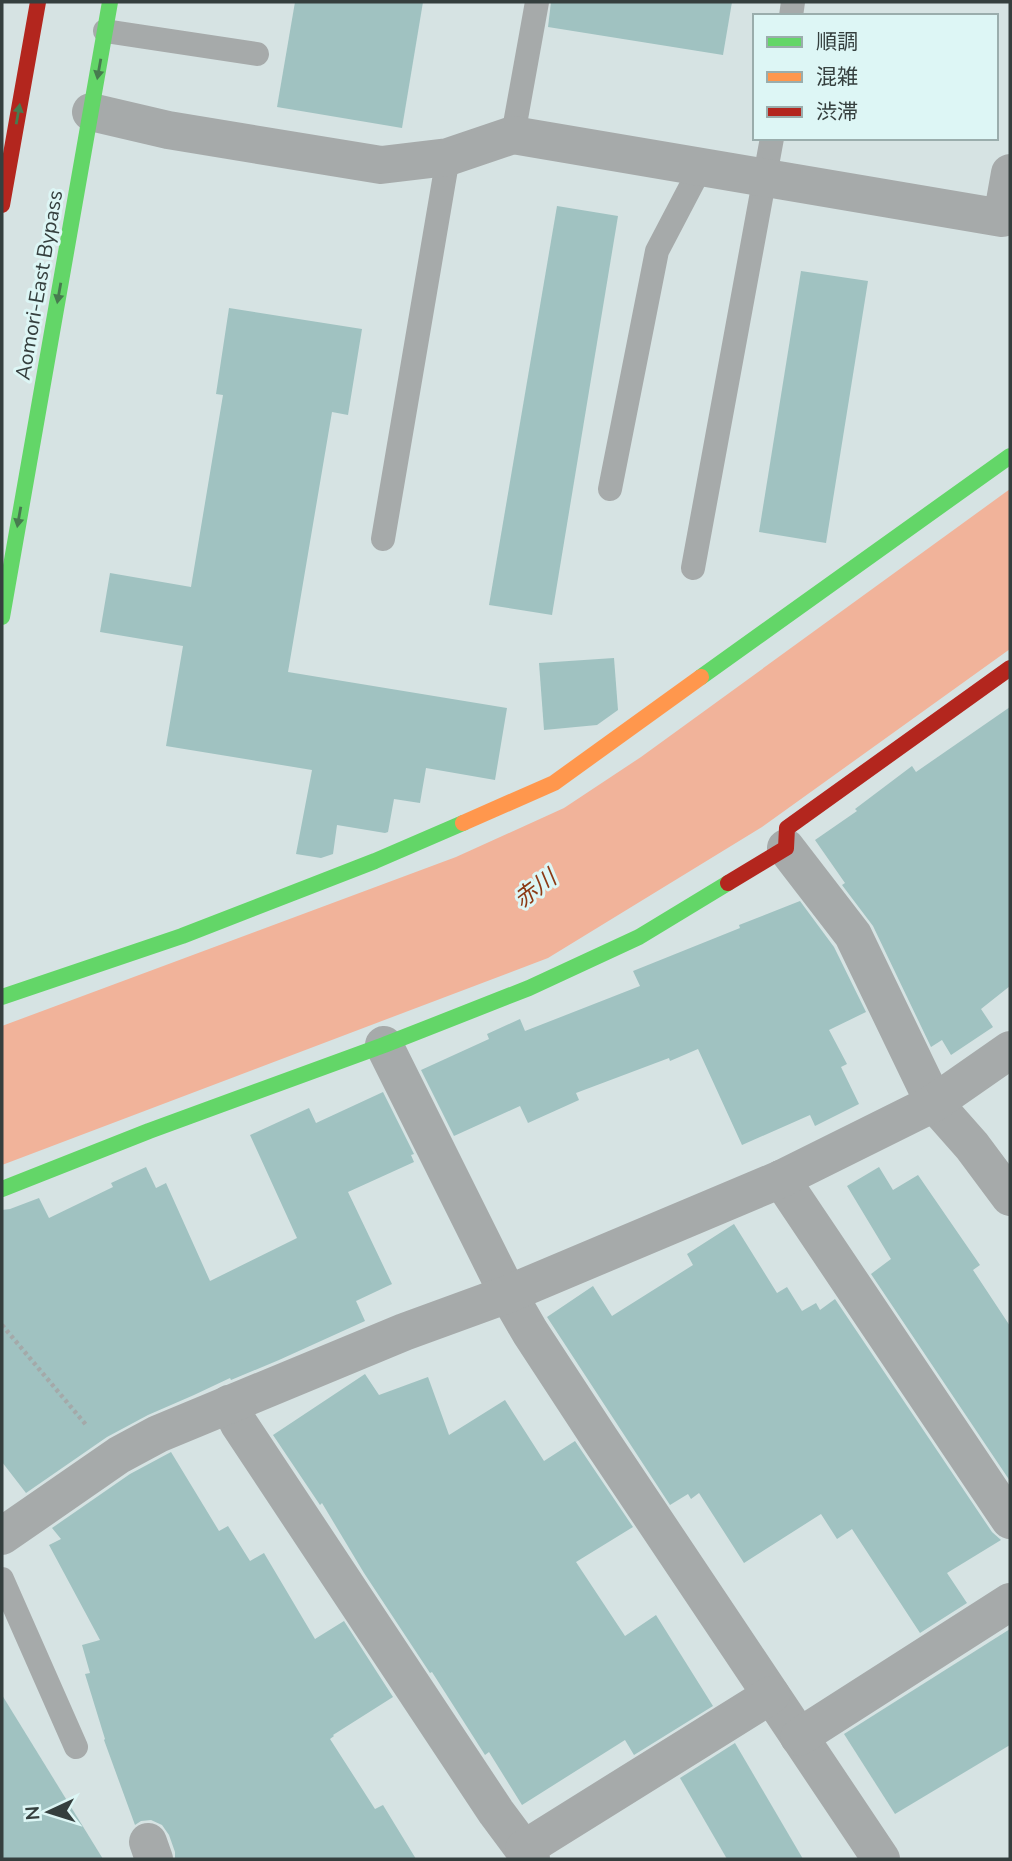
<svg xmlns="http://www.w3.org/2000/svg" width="1012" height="1861" font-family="'Nunito Sans','Noto Sans JP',sans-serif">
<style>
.water{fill:#f1b39a}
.building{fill:#a0c2c1}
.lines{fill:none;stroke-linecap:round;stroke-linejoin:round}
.path{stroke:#a4a9a9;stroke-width:4.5;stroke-dasharray:3.5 3.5;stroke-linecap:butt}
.lane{stroke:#a6aaaa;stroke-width:24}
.street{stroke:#a6aaaa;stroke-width:38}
.fast{stroke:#63d668;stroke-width:16}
.slow{stroke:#ff974d;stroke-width:16}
.jam{stroke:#b3261e;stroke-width:16}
.oneway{fill:#477b4f}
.labels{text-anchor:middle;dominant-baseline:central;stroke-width:6;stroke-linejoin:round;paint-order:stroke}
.street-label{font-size:21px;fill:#353f3e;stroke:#ddf6f5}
.water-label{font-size:23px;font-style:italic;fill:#8c3a15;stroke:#ddf6f5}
</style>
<rect width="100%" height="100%" fill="#d6e3e3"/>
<path class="water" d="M1010,489v160l-248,178 -214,131 -546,207v-139l454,-169 108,-49 77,-51z"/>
<g class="building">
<path d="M295,2h128l-21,126 -125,-21z"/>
<path d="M551,2h181l-9,53 -175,-28z"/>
<path d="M557,206l61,10 -66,399 -63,-10z"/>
<path d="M801,271l67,10 -42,262 -67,-11z"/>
<path d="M229,308l133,21 -14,86 -16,-3 -44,260 219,36 -12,72 -69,-12 -6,35 -26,-4 -6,33 -3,1 -48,-8 -4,29 -12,4 -25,-4 16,-84 -146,-24 17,-100 -83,-14 10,-59 81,14 32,-192 -7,-1z"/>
<path d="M614,658l4,52 -21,15 -53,5 -5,-67z"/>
<path d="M1010,707v279l-29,23 12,18 -42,28 -9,-15 -11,7 -58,-121 -31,-41 3,-2 -30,-43 42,-29 -2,-2 57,-43 4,6z"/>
<path d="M800,901l34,46 32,65 -37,18 18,34 -6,3 18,37 -44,22 -5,-11 -68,30 -44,-96 -28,12 -1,-3 -93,35 3,7 -51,23 -8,-17 -66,30 -33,-66 68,-31 -2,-5 33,-15 5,12 115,-45 -7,-15 107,-43 -1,-3z"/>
<path d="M383,1092l31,62 -3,1 3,7 -66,30 44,92 -36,17 9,20 -86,39 -48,20 -1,-2 -36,17 -46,20 -41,22 -81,56 -24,-31v-252l8,-1 29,-11 10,20 64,-31 -2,-4 35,-16 10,21 10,-5 44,98 87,-43 -47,-103 59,-27 7,15z"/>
<path d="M879,1167l14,23 25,-15 62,90 -7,5 37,56v155l-139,-207 20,-15 -44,-73z"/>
<path d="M734,1224l43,69 10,-6 15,24 14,-8 4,7 15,-11 157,233 9,8 -54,33 20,30 -47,30 -68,-104 -15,10 -16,-25 -77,49 -45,-70 -8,6 -3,-5 -18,11 -123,-188 46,-31 19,30 81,-51 -6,-11z"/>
<path d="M365,1374l14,21 49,-18 21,58 56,-35 39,61 31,-20 58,86 -57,35 49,74 31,-21 57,91 -79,49 -9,-15 -103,65 -33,-53 -4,3 -53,-83 -2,1 -66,-100 -42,-70 -2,2 -47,-70z"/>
<path d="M171,1452l48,79 9,-5 22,35 14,-8 51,86 29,-18 49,76 -60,38 1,1 -4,3 45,70 8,-4 33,54h-241v-7l-6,-17 -7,-10 -11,-5 -10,1 -6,4 -31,-85 1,-1 -20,-65 5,-1 -8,-28 18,-5 -51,-95 12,-6 -9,-11 78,-54z"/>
<path d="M1010,1629v116l-115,69 -51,-80z"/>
<path d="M2,1695l101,164h-101z"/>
<path d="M735,1743l68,116h-76l-47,-81z"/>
</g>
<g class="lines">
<path class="path" d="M2,1325l85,101"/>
<g class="lane">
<path d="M791,16l2,-14"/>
<path d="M105,31l152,23"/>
<path d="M513,135l24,-133"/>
<path d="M610,489l47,-238 44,-84"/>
<path d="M383,539l65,-382"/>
<path d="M693,568l79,-430"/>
<path d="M2,1579l74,168"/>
</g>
<g class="street">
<path d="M91,112l77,18 213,35 67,-8 65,-22 489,83 8,-45"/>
<path d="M786,848l67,87 81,168 38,43 38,51"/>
<path d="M384,1045l124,249 22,38 70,107 281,420"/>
<path d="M781,1179l229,341"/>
<path d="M229,1404l10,20 257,388 35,47"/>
<path d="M2,1536l117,-81 39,-21 246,-102 104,-38 273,-115 153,-76 76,-53"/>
<path d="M799,1737l211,-135"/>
<path d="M148,1842l6,17"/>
<path d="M524,1849l247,-154"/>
</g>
<g class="fast">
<path d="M2,617l108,-615"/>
<path d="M701,677l309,-221"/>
<path d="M2,997l180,-61 193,-75 88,-38"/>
<path d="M2,1189l147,-58 235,-86 145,-57 110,-51 89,-54"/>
</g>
<path class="slow" d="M463,823l91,-40 147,-106"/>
<g class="jam">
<path d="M2,205l36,-203"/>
<path d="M728,883l58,-35 1,-20 223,-160"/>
</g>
</g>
<defs><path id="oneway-solid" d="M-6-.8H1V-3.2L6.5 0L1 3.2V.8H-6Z" transform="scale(1.75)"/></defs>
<g class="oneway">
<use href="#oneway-solid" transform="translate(99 69) rotate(100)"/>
<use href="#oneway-solid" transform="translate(18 114) rotate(-80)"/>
<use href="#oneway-solid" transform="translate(59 293) rotate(100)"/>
<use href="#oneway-solid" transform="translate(19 517) rotate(100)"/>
</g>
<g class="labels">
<g class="street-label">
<text transform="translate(39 285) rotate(-80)">Aomori-East Bypass</text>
</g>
<g class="water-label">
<text transform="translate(535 889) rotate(-37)">赤川</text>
</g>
</g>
<rect width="1012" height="1861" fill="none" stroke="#353f3e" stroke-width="7"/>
<rect x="753" y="14" width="245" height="126" fill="#ddf6f5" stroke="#9aadac" stroke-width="2"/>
<rect x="767" y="37" width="35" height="10" fill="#63d668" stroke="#9aadac" stroke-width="2"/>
<text x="816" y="49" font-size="21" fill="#353f3e">順調</text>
<rect x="767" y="72" width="35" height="10" fill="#ff974d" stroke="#9aadac" stroke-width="2"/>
<text x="816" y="84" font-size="21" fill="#353f3e">混雑</text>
<rect x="767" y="107" width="35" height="10" fill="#b3261e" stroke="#9aadac" stroke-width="2"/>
<text x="816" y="119" font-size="21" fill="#353f3e">渋滞</text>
<g transform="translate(49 1812) rotate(266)" stroke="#ddf6f5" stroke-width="5" paint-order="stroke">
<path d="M0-5L12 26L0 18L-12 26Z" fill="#353f3e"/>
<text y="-10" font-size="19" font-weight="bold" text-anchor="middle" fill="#353f3e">N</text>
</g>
</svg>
